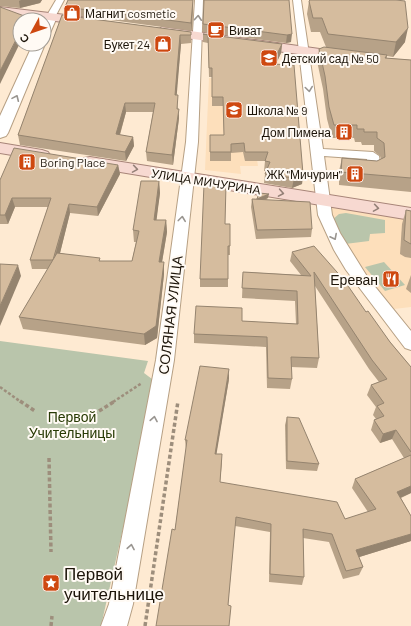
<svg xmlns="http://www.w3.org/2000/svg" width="411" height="626" font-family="Barlow,sans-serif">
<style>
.built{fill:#fddfbb}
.green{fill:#b9c5ab}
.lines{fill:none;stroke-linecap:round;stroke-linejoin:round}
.minor-casing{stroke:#b7a084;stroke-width:2}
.secondary-casing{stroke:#b7a084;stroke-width:2}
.primary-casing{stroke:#a78478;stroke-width:2}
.path-far1{stroke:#9d8e7c;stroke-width:2.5;stroke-dasharray:3 2;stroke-linecap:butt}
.path{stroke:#9d8e7c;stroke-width:3.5;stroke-dasharray:4 2.5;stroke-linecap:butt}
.minor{fill:#fff;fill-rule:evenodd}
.secondary{fill:#fff;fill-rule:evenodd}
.primary{fill:#f7d9d1;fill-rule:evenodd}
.wall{fill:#b7a288}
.shaded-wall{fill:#95846f}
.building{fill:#d5bc9e;stroke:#95846f}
.oneway{stroke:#999590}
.oneway2{stroke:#948077}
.labels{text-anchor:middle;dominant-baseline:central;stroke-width:4;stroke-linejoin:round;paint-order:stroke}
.far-poi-label{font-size:12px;fill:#1c1409;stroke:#fffaf4;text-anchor:start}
.far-street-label{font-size:12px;fill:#1c1409;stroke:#fffaf4}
.poi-label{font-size:14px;fill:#1c1409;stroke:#fffaf4;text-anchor:end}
.street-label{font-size:14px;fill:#1c1409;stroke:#fffaf4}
.park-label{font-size:14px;fill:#273a04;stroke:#fffaf4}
.near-poi-label{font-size:17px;fill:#1c1409;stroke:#fffaf4;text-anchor:start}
</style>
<rect width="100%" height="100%" fill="#feead2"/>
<g class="built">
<path d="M209,78l49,2 -3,66 3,20h-18l1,8 -36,-4z"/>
<path d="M333,206l78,12v89l-17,2 -46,-57 -21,-43z"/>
</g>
<g class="green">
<path d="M346,213l39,7v13l-15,1 -1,7 -24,3 -13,-24 7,-6z"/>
<path d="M384,262l21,23 -20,6 -20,-24z"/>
<path d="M0,341l148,20 -4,12 12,9 -55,244h-101z"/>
</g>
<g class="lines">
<defs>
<g id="minor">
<path d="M56,0h8l-10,19h-6l-2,-2z"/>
<path d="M195,0h8l-5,142 -24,218 -41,244 -6,22h-26l8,-22 47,-244 30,-218z"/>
<path d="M293,0h8l22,149 50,3 6,4 2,13 -7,4 -7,-4v-10l-43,-3 8,59 8,18 28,45 43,53v19l-6,-2 -59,-78 -12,-20 -16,-35z"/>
</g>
<g id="secondary">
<path d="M51,13l6,4 -7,16 -6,4v-17l3,-5z"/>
<path d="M44,42l1,2 -37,89 -2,3 -6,2v-22l33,-72h11z"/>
</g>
<g id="primary">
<path d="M0,7l90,11 6,4 -6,4 -90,-13z"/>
<path d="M162,27l186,26 7,4 -7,4 -190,-27 -2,-3z"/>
<path d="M0,143l42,7 6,2 2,3 -2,3 -6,2 -42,-7z"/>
<path d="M90,157l321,51v12l-327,-54 -2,-4 2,-4z"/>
</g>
</defs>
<use href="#minor" class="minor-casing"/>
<use href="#secondary" class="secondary-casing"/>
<use href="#primary" class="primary-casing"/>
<g class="path-far1">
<path d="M0,387l21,15"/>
<path d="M113,402l29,-19"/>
</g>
<g class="path">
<path d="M20,401l15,10"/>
<path d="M88,418l27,-17"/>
<path d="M49,458l2,94"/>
<path d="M51,626l1,-10"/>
<path d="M145,626l33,-225"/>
</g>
<use href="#minor" class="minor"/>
<use href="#secondary" class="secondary"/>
<use href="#primary" class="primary"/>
</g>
<g class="wall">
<path d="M0,0h42l-2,3 -20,5 -20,-2z"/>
<path d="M193,0l-1,31 -126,-17 -1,-7z"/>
<path d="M289,0l2,42 -5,1 -83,-11v-8z"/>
<path d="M309,1l96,41 -12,15 -6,-1v2l24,2v132l-72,-7v-14l3,-13 35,3 4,-2 -1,-3 -6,-5v-6h-12l-1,-3h-6l-1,-4h-22l-5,-19 -4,-30 -6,-28 2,-12 7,-2 -6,-15h-9l-4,-18z"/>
<path d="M62,15l129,17v11l-10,1 -5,51 3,23 -6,47 -26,-4 -1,-9 7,-40h-27l-6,23 13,2 1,9 -8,15 -106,-16 -2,-10z"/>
<path d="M203,34l79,10 -1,9 -5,11 27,110 -1,10 -10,4 -28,-5 1,-9 1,-3h-2l1,-10h-20l-2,-9 -12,1v8h-21v-26h14l-1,-29h-11v-29h-3l-1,-34 -5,-1z"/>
<path d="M118,165l2,9 -22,42 -28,-3 -10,40 41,8h31l4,-19h-2l-1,-12 26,-49 1,12 -4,27h10l1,12 -5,30 2,12 -7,64 -12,7 -122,-16 -4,-12 29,-48h-16l-2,-9 18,-53h-33l-7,17h-8v-44z"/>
<path d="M268,198l-2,1 46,30 -1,8 -55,2 -5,-32 1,-8z"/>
<path d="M406,210l5,1v47l-6,-1 -5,-3 2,-30z"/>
<path d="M225,224h5v31h-2v32h-28v-8z"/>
<path d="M292,252l74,60 24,30 21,25v126l-10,5 10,18v25l-52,16 4,10 -4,8 -16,4 -14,-37 -26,-4 1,39 -2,8 -33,-3 1,-50 -35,-6 -7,79 1,21 -54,-96 11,-81 -1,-9 44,-61 -13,75 6,9 -2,19 125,37 23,-7 -16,-24 3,-9 49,-21 -12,-19 -12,4 -9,-13 3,-10 2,-1 -3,-4 3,-8 -9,-12 4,-10 8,-3 -10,-13 -54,-83 4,72 -2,10 -26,-1 1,12 -2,10 -23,-1 -1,-41 -72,-4v-9l48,-13 54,3 -1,-23 -53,-3 1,-26 58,3 -11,-14z"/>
<path d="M411,275v18l-5,-4z"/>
<path d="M287,417l32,47 -2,7 -31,-2 -1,-44z"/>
</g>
<g class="shaded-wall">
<path d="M21,0h21l-2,3 -20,5 -1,-7z"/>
<path d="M193,0l-1,31 -1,-8z"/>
<path d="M408,28l-3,14 -12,15 3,-15z"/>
<path d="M20,32v11l-20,41v-13z"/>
<path d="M292,34l-1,8 -5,1 1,-8z"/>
<path d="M180,35l1,9 -5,60 -1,-9z"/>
<path d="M282,44l-1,9 -9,19v-8z"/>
<path d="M125,103l1,9 -9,32 -1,-10z"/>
<path d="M179,109v9l-6,47 -1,-10z"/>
<path d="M133,137l1,9 -8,15 -1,-9z"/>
<path d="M118,165l2,9 -22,42 -1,-9z"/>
<path d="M303,174l-1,10 -10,4 2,-10z"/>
<path d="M159,181l1,12 -5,39 -1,-12z"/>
<path d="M269,194l-1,4 -12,6v-5z"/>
<path d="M12,198l3,9 -7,17 -3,-9z"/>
<path d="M69,204l1,9 -14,56 -2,-9z"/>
<path d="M166,220l1,12 -7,42 -1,-12z"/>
<path d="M164,262v12l-7,64 -12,7 -1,-11z"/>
<path d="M18,265l3,11 -21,50v-20z"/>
<path d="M229,369v10l-14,84v-9z"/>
<path d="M396,430l-4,9 -12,4 3,-9z"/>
<path d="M411,486v7l-18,8 4,-9z"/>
<path d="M411,534v7l-58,18 3,-9z"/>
</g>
<g class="building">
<path d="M68,0h125l-2,23 -126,-16z"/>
<path d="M204,0h85l3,34 -5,1 -84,-11z"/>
<path d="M310,0h86l9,1 3,27 -12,14 -68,-8 -6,-16h-9l-4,-17z"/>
<path d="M0,7l27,10 -1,3h-6v12l-20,39z"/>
<path d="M62,15l129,17v3h-11l-5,60h3l-1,14h2l-7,46 -26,-3 9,-49h-30l-9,31 17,3 -8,15 -107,-17z"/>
<path d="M203,34l79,10 -10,20 22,1 9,109 -9,4 -29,-4 5,-12 -5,-1 3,-9h-23l-1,-9 -13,1v8h-21v-17h14l-1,-38h-11v-29h-3l-1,-33z"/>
<path d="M324,47l63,8 -2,3 26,2v118l-70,-6 1,-14 35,3 8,-4 -1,-14 -7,-5v-6h-13v-3h-7v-4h-23l-5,-18 -4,-31 -6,-27z"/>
<path d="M14,148l104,17 -21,42 -28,-3 -16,56h-23l21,-62h-39l-7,17h-5v-35z"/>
<path d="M141,181h18l-5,39h12l-7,42h5l-8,64 -12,8 -125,-17 38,-64 43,5 -1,3h33l7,-30 -6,-1z"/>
<path d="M204,184h22l-1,40h5v22h-2v33h-28z"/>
<path d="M259,193l10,1 -12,5z"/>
<path d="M252,199l58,3 2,27 -55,1z"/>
<path d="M406,210l5,1v33l-2,-1 -5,-3z"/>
<path d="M314,246l30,34 22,32 2,-1 22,31 21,25v85l-15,-22 -13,4 -9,-14 10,-4 -7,-10 7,-3 -13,-18 16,-6 -15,-19 -58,-88 5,86 -28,-1 1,22 -24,-1 -1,-41 -73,-3 2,-28 46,2v13l56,3 -1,-33 -55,-3 1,-16 68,4 -19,-24z"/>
<path d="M0,264l18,1 -18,41z"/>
<path d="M200,366l29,3 -14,85h7l-2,28 117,20 8,17 31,-10 -21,-30 56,-24v31l-14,6 14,24v18l-55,16 7,17 -17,4 -14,-37 -29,-5 1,48 -34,-3 1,-50 -35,-7 -8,88 3,1 -2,20h-73l16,-97 3,1 12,-90h-2z"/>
<path d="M287,417l12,1 20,46 -32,-3z"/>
</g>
<defs><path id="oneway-chevron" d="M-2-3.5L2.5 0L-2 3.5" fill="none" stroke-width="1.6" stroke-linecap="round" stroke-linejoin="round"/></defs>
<g class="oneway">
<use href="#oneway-chevron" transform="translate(198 18) rotate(-86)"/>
<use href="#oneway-chevron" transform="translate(309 89) rotate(82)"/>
<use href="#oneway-chevron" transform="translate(16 98) rotate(-66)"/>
<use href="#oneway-chevron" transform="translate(182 219) rotate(-83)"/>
<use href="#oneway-chevron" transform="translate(334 237) rotate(63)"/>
<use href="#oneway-chevron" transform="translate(154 419) rotate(-80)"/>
<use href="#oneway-chevron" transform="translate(131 547) rotate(-80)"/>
</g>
<g class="oneway2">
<use href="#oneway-chevron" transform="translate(135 169) rotate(9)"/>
<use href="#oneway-chevron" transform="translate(281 193) rotate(10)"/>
<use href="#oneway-chevron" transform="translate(376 208) rotate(9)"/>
</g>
<defs>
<symbol id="shop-square" viewBox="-11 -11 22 22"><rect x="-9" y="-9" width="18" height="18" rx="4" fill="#ce4810" stroke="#fffaf4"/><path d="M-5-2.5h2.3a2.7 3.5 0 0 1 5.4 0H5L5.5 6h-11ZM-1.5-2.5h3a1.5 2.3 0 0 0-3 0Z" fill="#fff"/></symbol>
<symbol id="cafe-square" viewBox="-11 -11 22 22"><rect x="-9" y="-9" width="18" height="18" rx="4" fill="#ce4810" stroke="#fffaf4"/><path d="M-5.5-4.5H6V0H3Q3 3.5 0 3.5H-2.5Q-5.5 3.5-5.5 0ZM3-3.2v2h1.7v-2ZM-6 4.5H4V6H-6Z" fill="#fff"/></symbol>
<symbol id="school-square" viewBox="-11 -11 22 22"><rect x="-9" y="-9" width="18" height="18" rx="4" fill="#ce4810" stroke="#fffaf4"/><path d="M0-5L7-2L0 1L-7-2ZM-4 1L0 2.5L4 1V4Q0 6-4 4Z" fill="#fff"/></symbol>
<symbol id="building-square" viewBox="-11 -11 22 22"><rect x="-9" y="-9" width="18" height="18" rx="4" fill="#ce4810" stroke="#fffaf4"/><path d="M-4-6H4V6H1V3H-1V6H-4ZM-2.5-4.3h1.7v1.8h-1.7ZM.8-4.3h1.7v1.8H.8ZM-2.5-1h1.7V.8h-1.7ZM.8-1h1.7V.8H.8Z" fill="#fff"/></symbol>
<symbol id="restaurant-square" viewBox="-11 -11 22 22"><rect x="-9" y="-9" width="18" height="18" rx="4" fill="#ce4810" stroke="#fffaf4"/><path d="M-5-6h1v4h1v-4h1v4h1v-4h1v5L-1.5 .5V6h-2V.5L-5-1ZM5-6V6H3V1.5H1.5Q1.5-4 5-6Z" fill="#fff"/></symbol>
<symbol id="sight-square" viewBox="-11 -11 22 22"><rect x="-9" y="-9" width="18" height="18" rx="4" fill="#ce4810" stroke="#fffaf4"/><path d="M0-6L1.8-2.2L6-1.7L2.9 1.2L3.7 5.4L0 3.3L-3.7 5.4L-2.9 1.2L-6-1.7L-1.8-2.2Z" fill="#fff"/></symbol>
</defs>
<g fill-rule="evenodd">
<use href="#shop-square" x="62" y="3" width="20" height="20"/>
<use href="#cafe-square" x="206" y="20" width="20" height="20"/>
<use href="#shop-square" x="153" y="34" width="20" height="20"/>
<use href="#school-square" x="259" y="48" width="20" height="20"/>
<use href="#school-square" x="224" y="100" width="20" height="20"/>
<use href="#building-square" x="334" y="122" width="20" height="20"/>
<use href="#building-square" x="17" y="152" width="20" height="20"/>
<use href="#building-square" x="345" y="164" width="20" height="20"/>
<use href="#restaurant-square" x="381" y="269" width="20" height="20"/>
<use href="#sight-square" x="41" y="573" width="20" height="20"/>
</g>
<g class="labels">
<g class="far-poi-label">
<text x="85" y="13">Магнит cosmetic</text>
<text x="229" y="30">Виват</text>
<text x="150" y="44" text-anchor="end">Букет 24</text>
<text x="282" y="58">Детский сад № 50</text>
<text x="247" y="110">Школа № 9</text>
<text x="331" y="132" text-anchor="end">Дом Пимена</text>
<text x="40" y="162">Boring Place</text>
<text x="342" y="174" text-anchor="end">ЖК "Мичурин"</text>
</g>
<g class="far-street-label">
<text transform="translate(206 181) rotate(9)">УЛИЦА МИЧУРИНА</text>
</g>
<g class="poi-label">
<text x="378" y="279">Ереван</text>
</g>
<g class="street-label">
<text transform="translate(170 315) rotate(-83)">СОЛЯНАЯ УЛИЦА</text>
</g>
<g class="park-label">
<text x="72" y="416">Первой<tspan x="72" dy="16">Учительницы</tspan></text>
</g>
<g class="near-poi-label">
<text x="64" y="573">Первой<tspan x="64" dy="20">учительнице</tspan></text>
</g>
</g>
<g transform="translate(32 32) rotate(230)"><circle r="19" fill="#fffaf4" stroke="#a49e96"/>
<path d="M0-3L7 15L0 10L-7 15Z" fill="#ce4810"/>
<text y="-6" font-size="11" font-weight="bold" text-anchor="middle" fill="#1c1409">С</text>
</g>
</svg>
